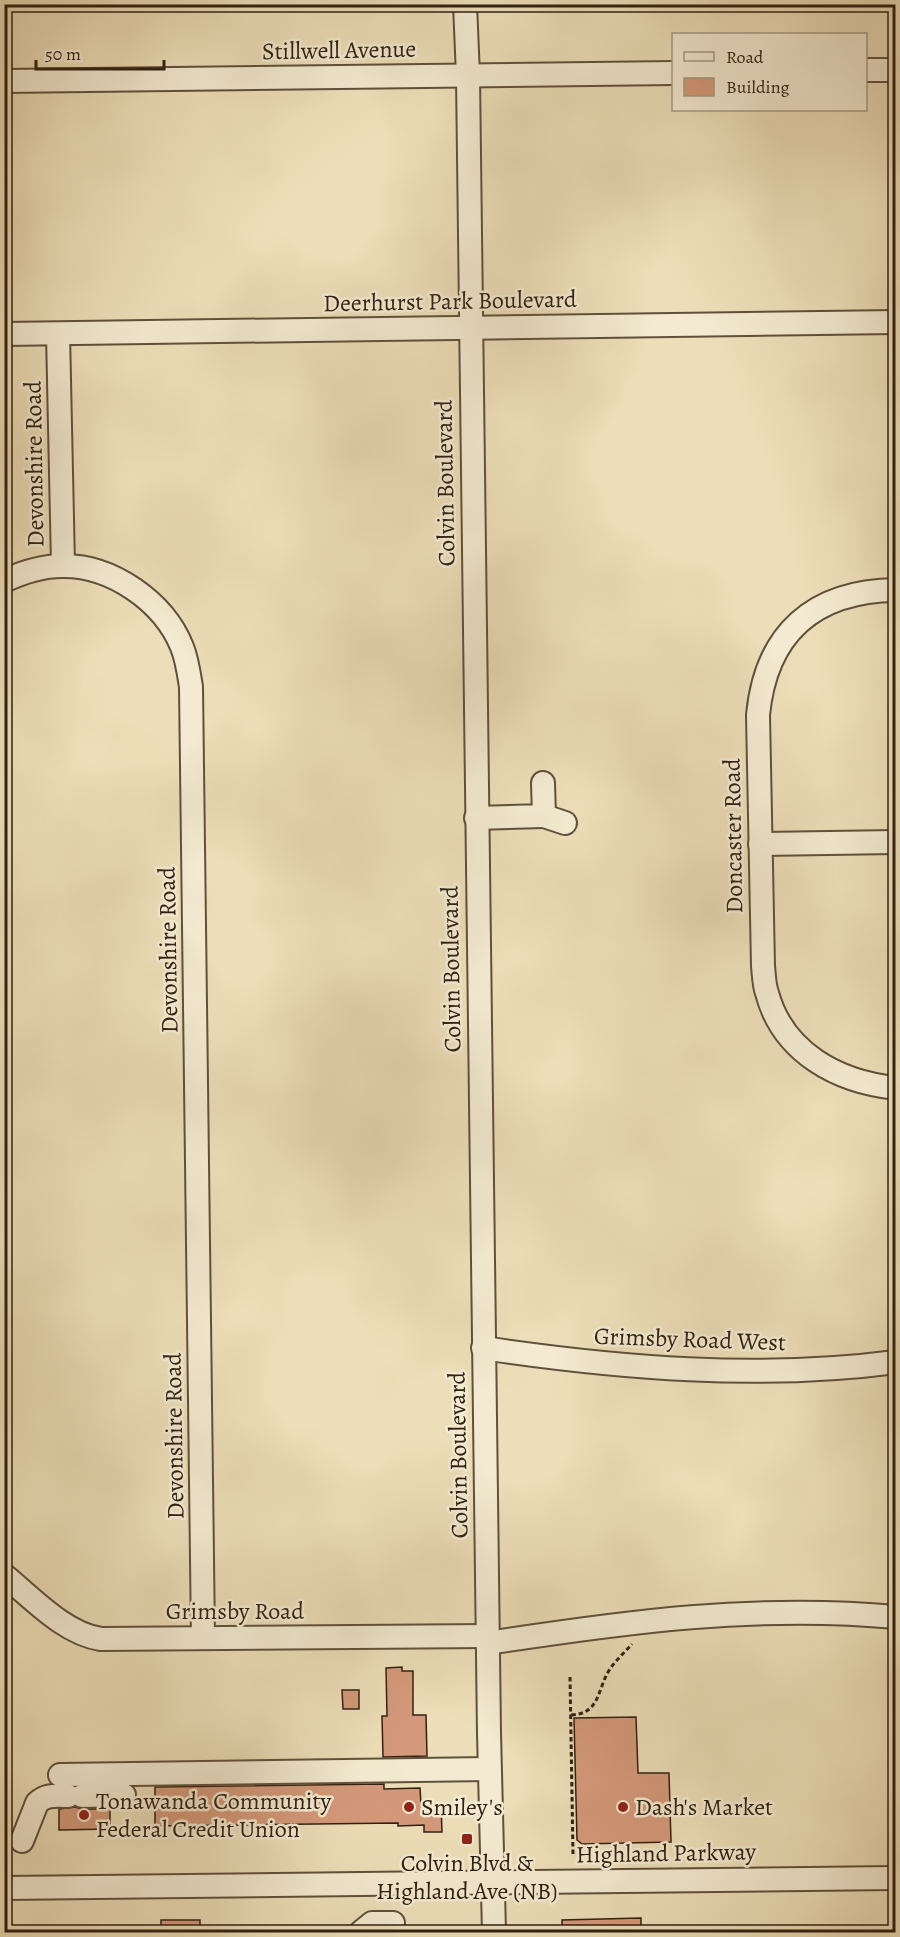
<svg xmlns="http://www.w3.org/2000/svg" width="900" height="1937" font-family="Alegreya,serif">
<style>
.building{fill:#d4997a;stroke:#312113;stroke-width:1.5}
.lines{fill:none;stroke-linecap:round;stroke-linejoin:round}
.minor-casing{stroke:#60503c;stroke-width:26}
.path{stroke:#312113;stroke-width:3;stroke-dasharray:4.5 3;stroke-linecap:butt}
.minor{stroke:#f3ead1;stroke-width:22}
.poi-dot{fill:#8f2418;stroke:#f3ead1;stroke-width:2}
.labels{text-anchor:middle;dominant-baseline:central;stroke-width:5;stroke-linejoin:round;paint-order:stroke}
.street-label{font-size:24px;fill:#312113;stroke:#f3ead1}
.poi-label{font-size:24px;fill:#312113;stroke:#f3ead1;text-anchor:start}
</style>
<rect width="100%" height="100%" fill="#ecdeb8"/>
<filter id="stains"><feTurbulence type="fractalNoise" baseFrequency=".00333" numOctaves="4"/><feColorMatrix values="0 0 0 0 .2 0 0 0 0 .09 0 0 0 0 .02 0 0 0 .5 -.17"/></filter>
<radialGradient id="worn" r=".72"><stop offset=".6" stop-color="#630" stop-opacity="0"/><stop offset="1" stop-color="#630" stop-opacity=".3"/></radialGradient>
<g class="building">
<path d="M402,1667v4h11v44h13l1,41 -44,1 -1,-41h5l-1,-48z"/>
<path d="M342,1690h17v19h-16z"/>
<path d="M636,1717l2,56h31l2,69 -89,2 -5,-4 -3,-122z"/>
<path d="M384,1784v5l36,-1 1,17 20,-1 1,28h-18v-7l-26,1v-3l-243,3v-39z"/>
<path d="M75,1807l7,2h28v20l-51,1v-21z"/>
<path d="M641,1918v14h-79v-12z"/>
<rect x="161" y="1920" width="39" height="12"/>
</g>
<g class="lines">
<defs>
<g id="minor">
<path d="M465,4l3,72 21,1657 5,199"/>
<path d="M866,70h30"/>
<path d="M4,81l670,-8"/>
<path d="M4,334l892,-12"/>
<path d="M58,334l5,231"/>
<path d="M4,581c19,-9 38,-15 58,-15 50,-1 102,36 120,81 5,12 7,27 9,40l12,951"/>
<path d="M896,590c-82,1 -130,43 -138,125l5,251c1,9 1,19 4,27 16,60 71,89 129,95"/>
<path d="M544,816l21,7"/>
<path d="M476,818l68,-2 -1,-33"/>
<path d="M760,844l136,-2"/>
<path d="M483,1348c136,20 276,32 413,14"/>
<path d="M4,1575c28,23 61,59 97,64l387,-3"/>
<path d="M488,1643c137,-21 269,-39 408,-26"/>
<path d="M60,1775l429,-6"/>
<path d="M82,1796l42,-1"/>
<path d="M22,1841l15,-38c9,-9 19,-7 31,-7"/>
<path d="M4,1888l892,-10"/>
<path d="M361,1932l11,-9h21"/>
</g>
</defs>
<use href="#minor" class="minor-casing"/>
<g class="path">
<path d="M570,1677l3,177"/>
<path d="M571,1715c30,-1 26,-27 39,-46 6,-9 15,-17 22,-25"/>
</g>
<use href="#minor" class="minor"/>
</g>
<g class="poi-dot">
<circle cx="409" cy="1807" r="6"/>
<circle cx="623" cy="1807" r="6"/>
<circle cx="84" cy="1815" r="6"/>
<rect x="461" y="1833" width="12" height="12" rx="3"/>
</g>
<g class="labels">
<g class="street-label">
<text transform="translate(339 50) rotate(-1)">Stillwell Avenue</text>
<text transform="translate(450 301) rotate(-1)">Deerhurst Park Boulevard</text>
<text transform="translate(34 464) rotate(-91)">Devonshire Road</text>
<text transform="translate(445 483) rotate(-91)">Colvin Boulevard</text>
<text transform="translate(733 836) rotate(-91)">Doncaster Road</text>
<text transform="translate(168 950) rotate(-91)">Devonshire Road</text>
<text transform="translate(451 969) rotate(-91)">Colvin Boulevard</text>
<text transform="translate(690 1339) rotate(2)">Grimsby Road West</text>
<text transform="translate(174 1436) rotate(-91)">Devonshire Road</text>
<text transform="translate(458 1455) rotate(-91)">Colvin Boulevard</text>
<text x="235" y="1611">Grimsby Road</text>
<text transform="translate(666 1853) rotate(-1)">Highland Parkway</text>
</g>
<g class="poi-label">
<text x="96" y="1801">Tonawanda Community<tspan x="96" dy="28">Federal Credit Union</tspan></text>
<text x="421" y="1807">Smiley's</text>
<text x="635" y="1807">Dash's Market</text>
<text x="467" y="1863" text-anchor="middle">Colvin Blvd &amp;<tspan x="467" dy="28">Highland Ave (NB)</tspan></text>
</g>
</g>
<rect width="900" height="1937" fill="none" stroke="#ecdeb8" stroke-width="24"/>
<rect x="6" y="6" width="888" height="1925" fill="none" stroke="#312113" stroke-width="3"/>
<rect x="12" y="12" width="876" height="1913" fill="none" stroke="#312113" stroke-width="1.5"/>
<rect x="672" y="33" width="195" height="78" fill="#f3ead1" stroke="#a59a85" stroke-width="1.5"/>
<rect x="684" y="52" width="30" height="9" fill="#f3ead1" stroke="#a59a85" stroke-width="1.5"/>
<text x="726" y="63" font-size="18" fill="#312113">Road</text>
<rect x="684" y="78" width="30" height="18" fill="#d4997a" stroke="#a59a85" stroke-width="1.5"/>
<text x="726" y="93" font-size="18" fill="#312113">Building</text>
<path d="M36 60v9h128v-9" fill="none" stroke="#312113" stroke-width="3"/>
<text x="45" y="60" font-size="18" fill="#312113" stroke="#f3ead1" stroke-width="4.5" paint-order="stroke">50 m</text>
<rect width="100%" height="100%" filter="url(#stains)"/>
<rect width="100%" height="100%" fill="url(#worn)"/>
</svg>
